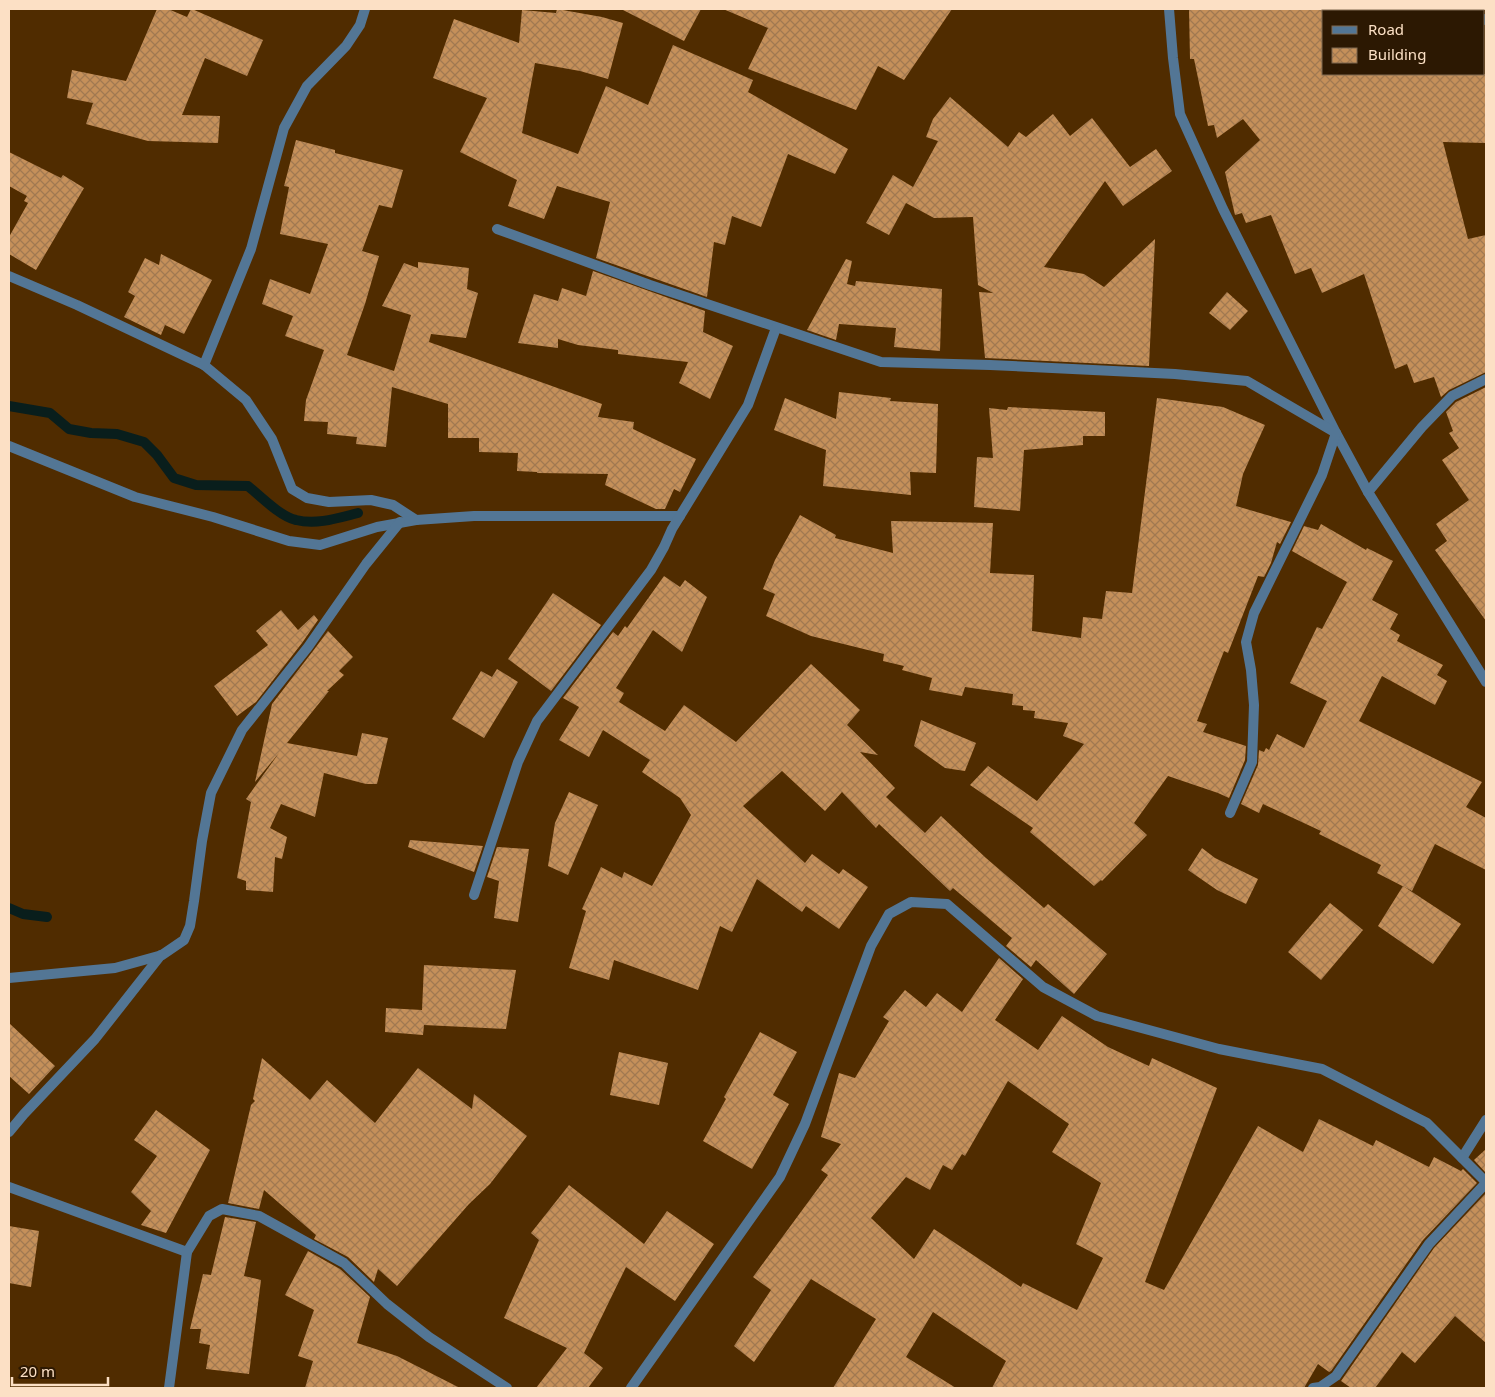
<svg xmlns="http://www.w3.org/2000/svg" width="1495" height="1397" font-family="'Noto Sans',sans-serif">
<style>
.lines{fill:none;stroke-linecap:round;stroke-linejoin:round}
.stream{stroke:#091e1c;stroke-width:10}
.building{fill:url(#building-cross-hatch);fill-rule:evenodd}
.minor{stroke:#537695;stroke-width:10}
</style>
<defs>
<pattern id="building-cross-hatch" width="8" height="8" patternUnits="userSpaceOnUse" patternTransform="scale(1.25)"><rect width="8" height="8" fill="#c5905a"/><path d="M0 0l8 8M0 8l8-8" fill="none" stroke="#a17951"/></pattern>
</defs>
<rect width="100%" height="100%" fill="#502c00"/>
<g class="lines">
<g class="stream">
<path d="M9,406l41,7 19,16 22,4 26,1 27,8 13,13 17,23 22,7 52,1c12,10 33,31 48,34 21,5 42,-2 62,-7"/>
<path d="M9,908l14,6 24,3"/>
</g>
</g>
<g class="building">
<path d="M157,9h11l19,8 4,-8h1l71,31 -16,36 -42,-18 -23,57 38,1 -2,27 -70,-2 -62,-17 7,-21 -26,-5 5,-28 54,11z"/>
<path d="M557,9l45,8 21,6 -15,56 -28,-8 -45,-8 -13,70 56,21 28,-68 42,19 25,-60 80,35 -5,12 100,57 -13,25 -47,-20 -27,73 -29,-11 -7,29 -11,-3 -7,55 -111,-39 14,-56 -53,-16 -13,33 -36,-13 9,-26 -57,-28 27,-54 -54,-20 21,-59 65,24 3,-33 34,3z"/>
<path d="M621,9h80l-17,32z"/>
<path d="M723,9h229l-48,71 -26,-14 -22,44 -108,-41 20,-41z"/>
<path d="M1189,9h135v65h162v69l-43,-1 25,97 18,-4v137l-37,18 -8,7 -7,-20 -20,6 -7,-19 -12,5 -31,-95 -42,19 -11,-25 -16,6 -24,-59 -25,8 -4,-10 -7,2 -10,-43 35,-32 -17,-21 -26,19 -3,-13 -6,1 -14,-67h-4z"/>
<path d="M950,97l58,50 11,-15 7,5 27,-23 17,22 22,-18 38,49 26,-18 16,22 -49,35 -18,-25 -61,86 40,7 20,13 51,-48 -6,127 -164,-8 -6,-66 14,1 -15,-8 -5,-68 -39,1 -28,-15 -17,32 -23,-12 27,-48 20,12 25,-46 -12,-4 7,-18z"/>
<path d="M296,140l39,10v3l68,17 -11,38 -13,-3 -17,46 17,5 -14,48 -18,51 47,16 17,-56 -29,-9 22,-43 14,5v-6l51,6 -2,21 11,4 -12,45 -35,-4 -2,8 173,62 -4,13 36,5 -1,7 63,30 -16,33 -6,-3 -9,20h-9l-51,-24 3,-11 -71,-1v-1l-20,-1 1,-18 -39,-1v-14h-31v-34l-56,-17 -6,60 -30,-3 1,-7 -30,-3 1,-12 -24,-1 2,-21 18,-50 -39,-14 8,-20 -31,-12 8,-25 40,15 18,-50 -48,-10 9,-47 -5,-1z"/>
<path d="M9,152l52,26 2,-3 21,13 -48,82 -27,-16v-17l19,-34 -4,-2 3,-5 -18,-10z"/>
<path d="M161,254l51,26 -28,54 -19,-9 -4,10 -37,-18 11,-21 -7,-4 17,-34 14,7z"/>
<path d="M846,259l6,2 -5,23 8,2 1,-5 86,8 -2,62 -46,-4 2,-19 -57,-4 -3,16 -29,-10z"/>
<path d="M593,271l112,40 -2,21 30,14 -23,53 -31,-16 9,-21 -70,-8v-4l-40,-5 -20,-6v9l-40,-5 16,-49 24,7 4,-13 24,8z"/>
<path d="M1227,292l21,19 -18,19 -21,-17z"/>
<path d="M1486,387v234l-51,-71 12,-9 -11,-17 33,-24 -27,-40 17,-12 -10,-15 4,-2 -7,-19 10,-10z"/>
<path d="M839,392l52,6 -1,3 48,3 -2,69 -26,-1 1,23 -88,-9 3,-36 -52,-20 11,-32 51,21z"/>
<path d="M1157,398l66,9 42,18 -22,49 -7,32 55,16 -11,22 -3,-2 -6,21 -7,14 -6,-1 -30,77 -4,-2 -27,70 10,3 -4,8 43,14 -1,14 -16,38 -11,-5 -50,-17 -34,47 13,12 -45,46 -1,-1 -7,6 -64,-54 3,-4 -63,-43 18,-19 49,35 47,-57 -21,-8 5,-13 -34,-5 1,-7 -12,-1v-4l-11,-1 1,-11 -48,-7 -3,9 -33,-6 3,-12 -30,-8 2,-4 -21,-5 1,-7 -73,-18 -45,-20 9,-22 -12,-5 12,-29 25,-45 36,20 -1,3 58,15 -2,-32 102,2 -3,50 44,2 -2,56 49,7 2,-21 19,2 4,-28 26,2z"/>
<path d="M1008,407l97,5v24h-22v9l-59,5 -4,61 -46,-4 3,-50 16,1 -4,-50 18,2z"/>
<path d="M1321,524l45,26 1,-2 26,13 -21,39 26,14 -8,15 10,6 -3,6 46,24 -6,10 10,6 -12,24 -53,-29 -23,45 123,61 -16,25 20,11v52l-51,-26 -23,47 -35,-18 4,-8 -62,-31 2,-3 -58,-27 -4,9 -18,-9 17,-39 1,-15 5,2 2,-4 3,2 8,-16 27,14 23,-47 -37,-18 27,-56 5,2 25,-47 -55,-31 12,-25 14,4z"/>
<path d="M664,576l16,11 5,-7 22,17 -25,55 -29,-22 -37,58 8,5 -5,9 46,29 19,-26 52,37 75,-78 49,46 -13,15 31,30 -18,-3 35,36 -9,9 39,36 16,-17 45,42 58,50 4,-4 59,50 -33,40 -38,-34 -5,7 -25,-21 6,-8 -59,-50 -3,3 -71,-67 -3,4 -34,-36 -17,19 -43,-40 -39,35 62,57 7,-9 27,20 4,-5 25,18 -29,42 -33,-23 -4,6 -45,-33 -25,53 -12,-6 -22,64 -84,-30 -5,20 -40,-12 17,-57 -4,-2 19,-42 21,11 2,-6 28,14 39,-71 -11,-17 -38,-26 8,-12 -47,-30 -14,27 -30,-17 20,-33 -16,-9 50,-66 5,4 7,-10 2,2z"/>
<path d="M553,593l48,32 -50,66 -43,-32z"/>
<path d="M281,610l17,20 16,-15 4,5 -16,23 -46,59 -19,14 -23,-30 54,-41 -12,-14z"/>
<path d="M328,631l25,26 -14,14 5,4 -17,16h2l-42,52 70,13 5,-23 26,5 -11,46h-11l-42,-11 -9,44 -34,-13 -11,24 17,9 -5,22 -7,-2 -2,35 -27,-2v-9l-9,-3 14,-76 -5,-3 33,-46 -24,29 17,-78 41,-53z"/>
<path d="M497,669l21,13 -34,56 -32,-19 29,-48 11,6z"/>
<path d="M921,720l55,23 -11,28 -20,-3 -31,-22z"/>
<path d="M569,792l29,13 -30,70 -20,-9 7,-43z"/>
<path d="M410,840l73,6 -9,26 -66,-25z"/>
<path d="M497,847l32,2 -11,73 -24,-4 5,-37 -12,-4z"/>
<path d="M1202,848l13,10 43,21 -12,25 -29,-14 -29,-20z"/>
<path d="M1403,886l58,38 -28,40 -55,-38z"/>
<path d="M1330,903l33,27 -42,50 -33,-28z"/>
<path d="M999,958l24,21 -28,41 43,30 24,-34 46,31 41,19 3,-8 65,30 -72,194 19,8 94,-164 45,26 16,-33 54,27 3,-6 53,27 5,-10 27,14 2,-2 14,14 -54,57 -92,131 -2,1 -11,-8 -14,24h-312l14,-27 -73,-49 -27,45 50,31h-123l43,-69 -65,-40 -57,83 -20,-16 37,-56 -18,-13 75,-102 -7,-5 20,-26 -20,-7 18,-64 16,5 34,-57 -6,-4 22,-27 21,17 11,-14 25,19zM1008,1081l61,43 -17,28 49,31 -25,61 27,14 -26,52 -54,-27 -2,4 -87,-58 -20,30 -43,-41 35,-41 24,13 13,-25 9,5 10,-16 3,2z"/>
<path d="M424,965l92,5 -10,59 -82,-4 -1,10 -38,-3 1,-24 36,2z"/>
<path d="M9,1023l46,43 -26,28 -20,-18z"/>
<path d="M760,1032l37,20 -24,43 16,9 -37,65 -49,-28 23,-42 -2,-2z"/>
<path d="M619,1052l49,11 -9,42 -49,-10z"/>
<path d="M262,1058l48,42 17,-20 48,43 43,-55 54,41 2,-15 53,42 -37,48 -21,20 -72,82 -19,-17 -4,13 -26,-25 -34,-18 2,-4 -52,-45 -5,19 -31,-6 23,-98 4,-4 -2,-2z"/>
<path d="M156,1110l54,40 -44,83 -25,-8 10,-14 -20,-19 26,-36 -23,-16z"/>
<path d="M1486,1149v24l-12,-13z"/>
<path d="M569,1185l75,59 23,-33 47,33 -39,57 -49,-34 -42,86 19,15 -15,20h-52l31,-40 -63,-30 35,-78 -8,-7z"/>
<path d="M1486,1193v150l-31,-27 -40,47 -13,-11 -27,36h-24l-10,-7 93,-133z"/>
<path d="M225,1217l31,5 -12,54 17,4 -12,94 -43,-5 4,-24 -11,-2 2,-14h-11l13,-55 8,1z"/>
<path d="M9,1226l30,5 -8,56 -22,-4z"/>
<path d="M308,1251l32,18 30,28 -13,46 40,13 63,32h-155l8,-27 -15,-5 16,-46 -29,-15z"/>
</g>
<g class="lines">
<g class="minor">
<path d="M1169,9l4,49 7,56 43,95 113,224 32,59 118,190"/>
<path d="M1441,9l11,2"/>
<path d="M1484,19l2,1"/>
<path d="M497,229l153,56 231,77 109,3 185,9 72,7 89,52 -14,42 -68,138 -8,29 5,28 3,35 -2,57 -22,51"/>
<path d="M9,276l68,29 127,60 42,35 26,39 20,50 15,9 22,4 42,-2 22,5 23,15"/>
<path d="M204,365l47,-116 33,-121 23,-42 39,-40 14,-21 5,-16"/>
<path d="M9,446l126,51 78,20 76,24 31,4 57,-18 39,-7 58,-4h206"/>
<path d="M1368,492l54,-65 30,-31 34,-17"/>
<path d="M474,895l44,-133 19,-41 114,-151 13,-23 8,-18 76,-124 28,-77"/>
<path d="M9,978l106,-10 47,-13 22,-15 6,-14 4,-25 8,-60 9,-48 31,-63 66,-83 58,-83 34,-42"/>
<path d="M9,1132l15,-18 71,-75 66,-84"/>
<path d="M1462,1158l24,-38"/>
<path d="M9,1187l178,65"/>
<path d="M169,1388l18,-136 22,-36 13,-7 37,7 85,47 43,41 42,33 78,51"/>
<path d="M631,1388l149,-211 25,-53 66,-178 18,-32 22,-12 36,2 96,83 54,29 122,33 103,20 105,54 59,59"/>
<path d="M1313,1388l7,-1 16,-11 93,-132 57,-61"/>
</g>
</g>
<rect width="1495" height="1397" fill="none" stroke="#fce0c5" stroke-width="20"/>
<rect x="1322" y="10" width="162" height="65" fill="#2c1802" stroke="#7f6850"/>
<rect x="1332" y="26" width="25" height="8" fill="#537695" stroke="#7f6850"/>
<text x="1368" y="35" font-size="15" fill="#fce0c5">Road</text>
<rect x="1332" y="48" width="25" height="15" fill="url(#building-cross-hatch)" stroke="#7f6850"/>
<text x="1368" y="60" font-size="15" fill="#fce0c5">Building</text>
<path d="M12 1377v8h96v-8" fill="none" stroke="#fce0c5" stroke-width="2.5"/>
<text x="20" y="1377" font-size="15" fill="#fce0c5" stroke="#2c1802" stroke-width="4" paint-order="stroke">20 m</text>
</svg>
